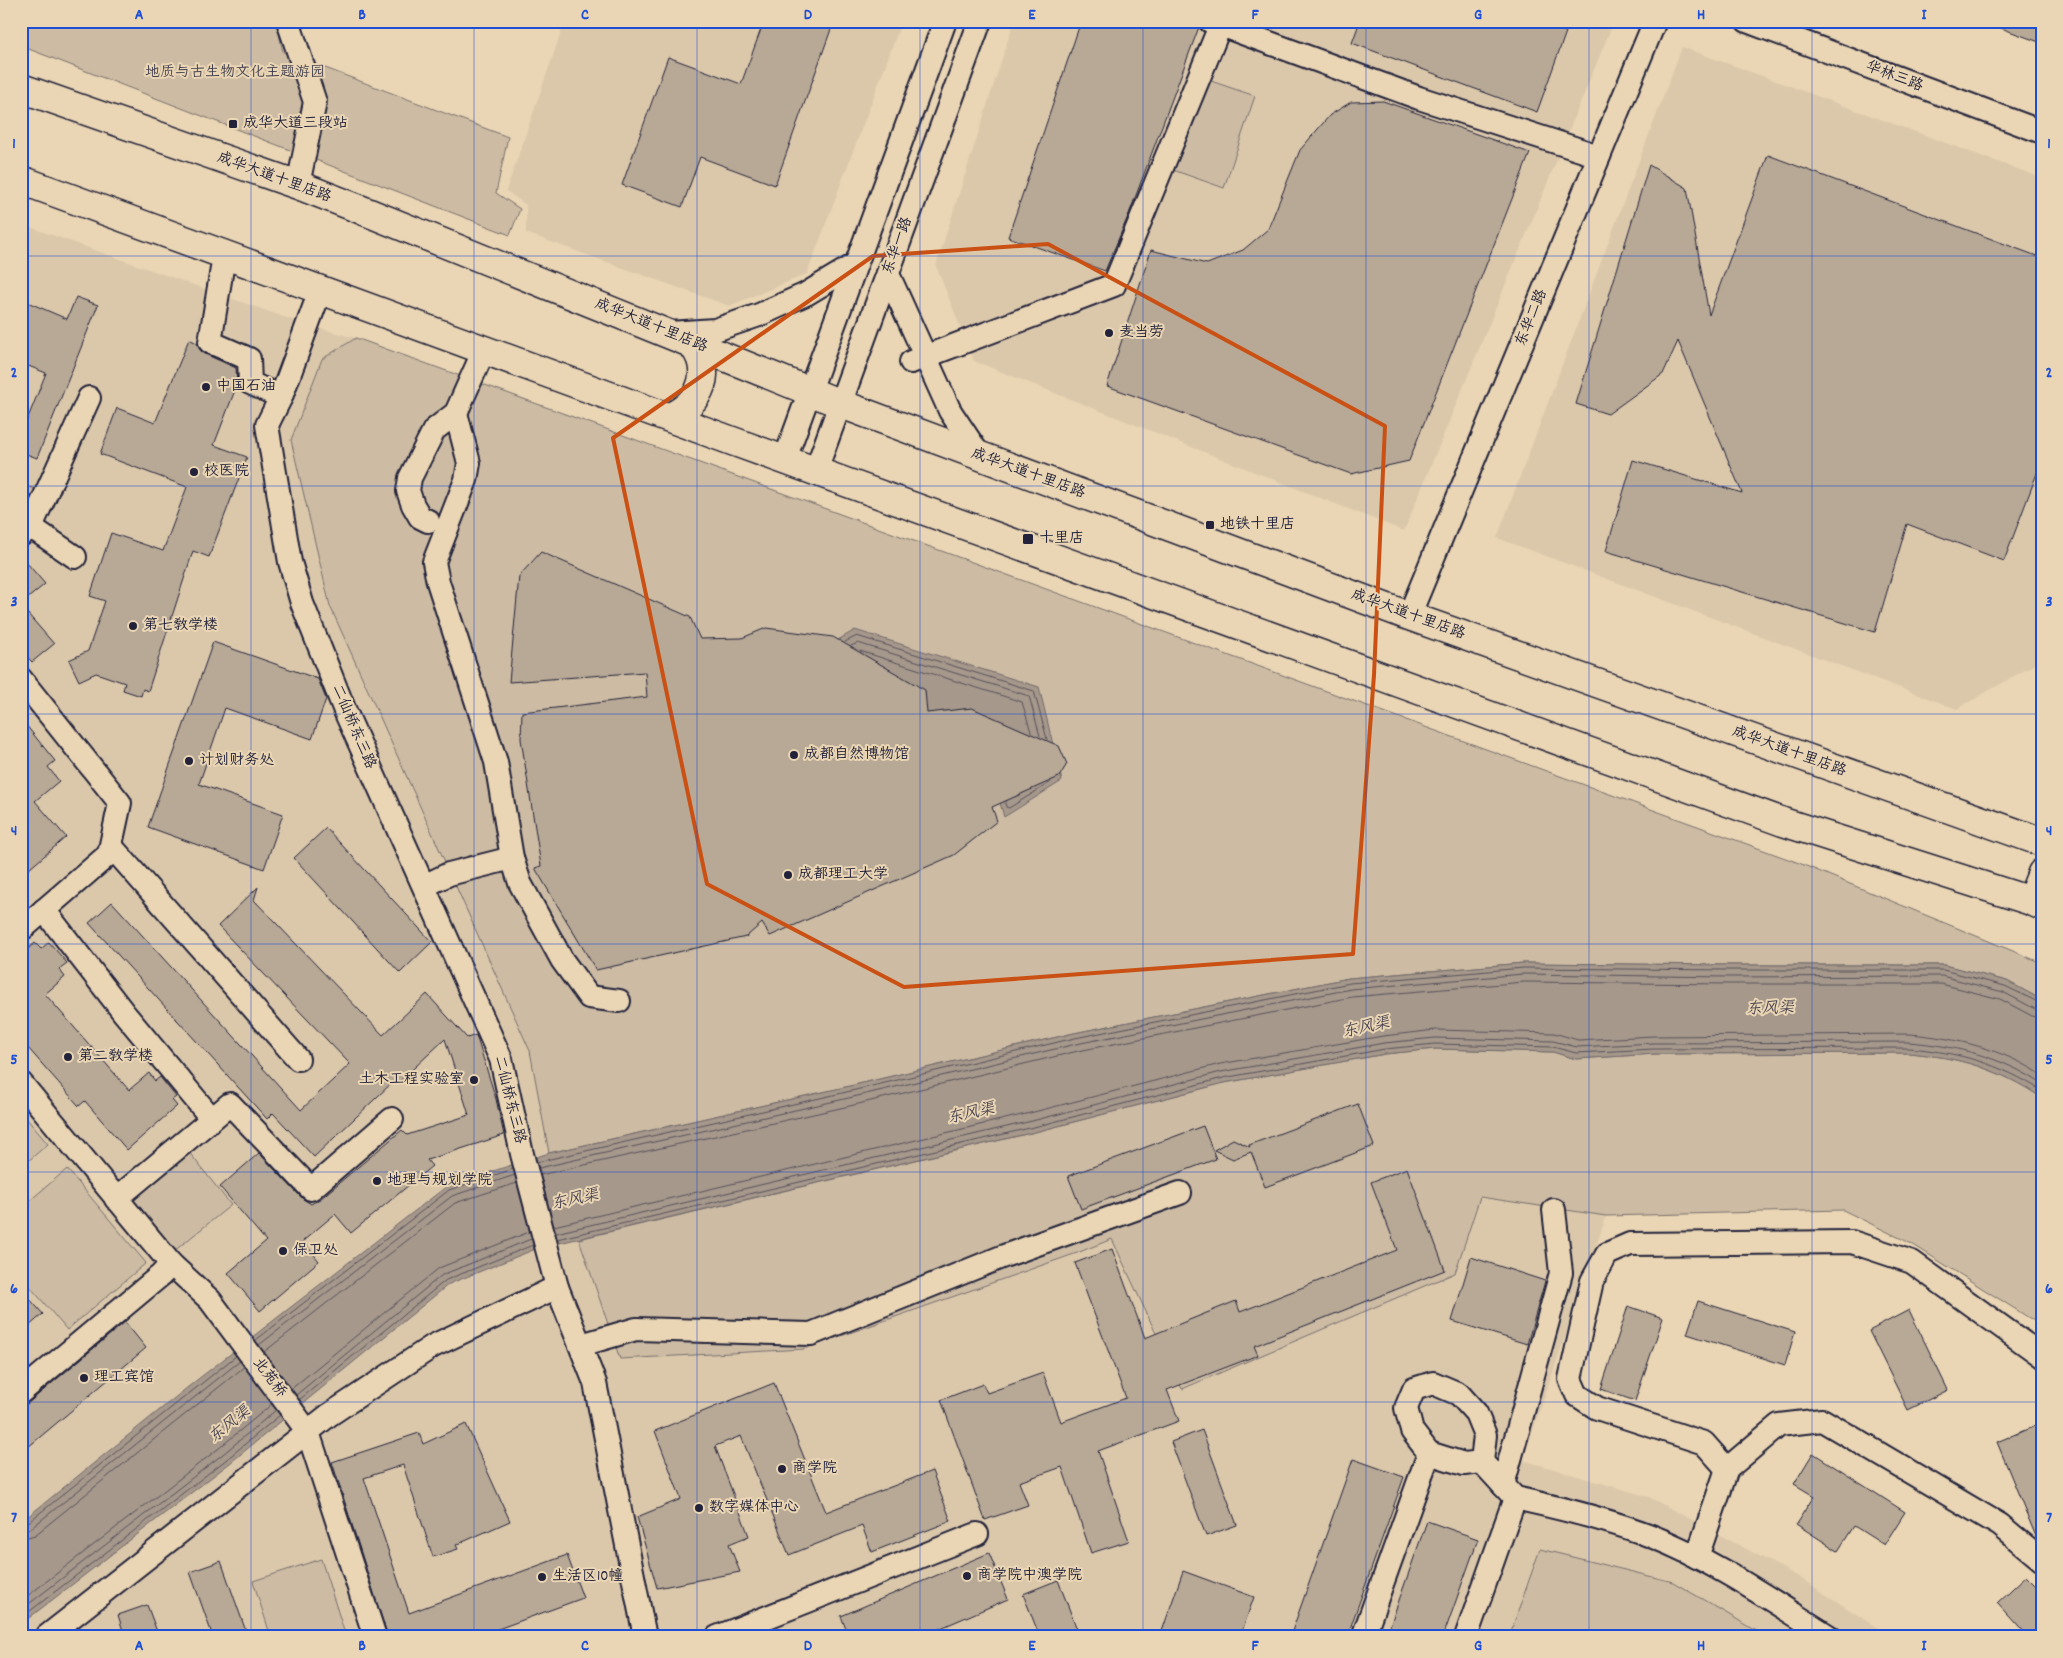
<svg xmlns="http://www.w3.org/2000/svg" width="2063" height="1658" font-family="Dekko,'LXGW WenKai TC',sans-serif">
<style>
.built{fill:#dbc8ab}
.green{fill:#cdbca3;stroke:#786f6f}
.water{fill:#a6988b;stroke:#71696b}
.lines{fill:none;stroke-linecap:round;stroke-linejoin:round}
.shore{stroke:#57515b;stroke-width:1}
.building{fill:#b8a996;stroke:#22223b}
.minor-casing{stroke:#22223b;stroke-width:26}
.major-casing{stroke:#22223b;stroke-width:31}
.minor{stroke:#ead6b4;stroke-width:22}
.major{stroke:#ead6b4;stroke-width:28}
.marked{fill:none;stroke:#ca5113;stroke-width:4;stroke-linejoin:round}
.grid{fill:none;stroke:#1d4ed8;stroke-width:1;stroke-opacity:0.55}
.poi-dot{fill:#22223b;stroke:#ead6b4;stroke-width:2}
.labels{text-anchor:middle;dominant-baseline:central;stroke-width:4;stroke-linejoin:round;paint-order:stroke}
.park-label{font-size:15px;fill:#444150;stroke:#ead6b4}
.street-label{font-size:15px;fill:#22223b;stroke:#ead6b4}
.poi-label{font-size:15px;fill:#22223b;stroke:#ead6b4;text-anchor:start}
.water-label{font-size:16px;font-style:italic;fill:#4a4553;stroke:#ead6b4}
.neatline{fill:none;stroke:#1d4ed8;stroke-width:2}
.grid-label{font-size:16px;text-anchor:middle;font-weight:bold;fill:#1d4ed8}
</style>
<rect width="100%" height="100%" fill="#ead6b4"/>
<filter id="ink" filterUnits="userSpaceOnUse"><feTurbulence type="fractalNoise" baseFrequency=".02" numOctaves="2"/><feDisplacementMap in="SourceGraphic" scale="10" xChannelSelector="R" yChannelSelector="G"/><feConvolveMatrix kernelMatrix="1 2 1 2 8 2 1 2 1" color-interpolation-filters="sRGB"/></filter>
<g filter="url(#ink)">
<g class="built">
<path d="M565,21h337l-95,253 -78,32 -203,-73v-28l-20,-14z"/>
<path d="M1014,21h600l-210,510 -430,-170 -38,-95z"/>
<path d="M1682,47l360,131v482l-85,49 -460,-171z"/>
<path d="M21,224l283,100 52,14 1229,449 63,307 -125,366 126,37 148,79 95,61h-1871z"/>
</g>
<g class="green">
<path d="M21,21h255l7,31 225,85 -12,56 24,16 -10,26 -489,-189z"/>
<path d="M1205,79l50,17 -31,92 -51,-18z"/>
<path d="M356,338l1443,525 243,100v37l-35,-19 -63,-16h-216l-205,-2 -174,15 -275,55 -224,53 -301,67 -19,-102 -200,-445 -39,-166 31,-81z"/>
<path d="M21,485l15,4 -15,32z"/>
<path d="M1435,1049l118,3 23,7 79,-5 253,-1c50,4 92,16 134,45v228l-130,-82 -69,-34 -237,6 -126,-19 -25,76 -273,116 -70,-150 -35,14 -273,96 -184,10 -41,-120 456,-107 189,-49 161,-29z"/>
<path d="M21,1112l27,32 -27,23z"/>
<path d="M188,1151l43,54 -58,47 -43,-54z"/>
<path d="M67,1169l79,94 -79,67 -46,-54v-68z"/>
<path d="M1540,1549l133,33 94,55h-258z"/>
<path d="M321,1559l25,78h-75l-18,-56z"/>
</g>
<g class="water">
<path d="M855,630l184,57 23,94 -58,36 -23,-81 -144,-62 1,-34z"/>
<path d="M1523,963l205,2h216l63,16 35,19v98c-42,-29 -84,-41 -134,-45l-253,1 -79,5 -23,-7 -118,-3 -50,5 -161,29 -189,49 -497,116 -89,36 -219,179 -209,161v-102l172,-139 254,-197 102,-33 301,-67 224,-53 275,-55z"/>
</g>
<g class="lines">
<g class="shore">
<path d="M845,642l12,-6 177,55 13,48"/>
<path d="M851,646l7,-3 171,53 11,40"/>
<path d="M860,651l162,51 9,30"/>
<path d="M1005,803l1,4 3,1 42,-26"/>
<path d="M537,1162l314,-71 224,-53 275,-55 173,-15 205,2h215l62,16 37,18"/>
<path d="M539,1168l314,-71 223,-53 275,-55 172,-15 205,3 214,-1 61,16 32,17 7,1"/>
<path d="M540,1175l314,-70 224,-54 274,-54 172,-15 204,2h213l59,15 32,17 10,2"/>
<path d="M554,1226l476,-113 190,-49 163,-28 53,-6 118,3 24,7 76,-4 256,-2c46,4 93,15 132,41"/>
<path d="M556,1233l476,-112 189,-49 163,-29 51,-5 118,3 24,6 77,-4 255,-1c48,4 93,15 133,42"/>
<path d="M557,1239l477,-112 189,-49 162,-29 50,-5 118,3 23,6 78,-4 255,-1c48,4 92,16 133,43"/>
<path d="M256,1340l193,-150 64,-21"/>
<path d="M259,1345l193,-149 63,-21"/>
<path d="M264,1352l191,-149 62,-20"/>
<path d="M291,1389l148,-121 90,-36"/>
<path d="M296,1395l146,-120 89,-36"/>
<path d="M299,1400l147,-120 87,-35"/>
<path d="M21,1525l5,-1 210,-168"/>
<path d="M21,1532l9,-3 210,-168"/>
<path d="M21,1539l14,-4 209,-168"/>
<path d="M21,1601l197,-152 54,-45"/>
<path d="M21,1610l202,-156 53,-44"/>
<path d="M21,1618l206,-159 53,-44"/>
</g>
</g>
<g class="building">
<path d="M764,21h70l-59,164 -75,-28 -18,50 -60,-22 46,-128 73,27z"/>
<path d="M1081,21h116l2,6 -70,187 -24,57 -97,-34z"/>
<path d="M1360,21h178l28,11 -29,80 -185,-69z"/>
<path d="M1988,21h54v22l-55,-20z"/>
<path d="M1383,101l147,52 -121,308 -58,13 -244,-88 44,-136 56,14 36,-14 25,-21 32,-79 30,-35 21,-13z"/>
<path d="M1768,155l274,103v202l-38,101 -97,-37 -32,108 -269,-81 27,-91 109,33 -64,-152 -15,33 -55,40 -32,-10 73,-239 38,23 22,127z"/>
<path d="M76,297l22,8 -61,153 -16,-6v-17l25,-62 -25,-10v-52l4,-10 42,18z"/>
<path d="M189,339l8,4 3,7 5,4 31,14 1,17 -23,60 33,12 -38,100 -16,-6 -45,140 -5,-2 -2,7 -18,-6 2,-7 -29,-10 -17,8 -10,-21 19,-9 17,-50 -15,-5 21,-63 52,18 24,-64 -87,-33 17,-46 38,15z"/>
<path d="M541,552l149,65 10,22 42,-1 24,-10 67,9 92,53 2,23 45,-5 87,38 8,18 -8,13 -67,30 5,14 -43,34 -184,81 -8,-13 -16,14 -150,33 -61,-102 6,-2 -20,-127 1,-27 125,-15 -2,-25 -136,10 10,-106z"/>
<path d="M21,556l24,28 -24,20z"/>
<path d="M21,606l33,38 -22,18 -11,-12z"/>
<path d="M213,642l105,37 8,20 -14,40 -87,-31 -26,76 84,30 -19,55 -116,-42z"/>
<path d="M21,719l34,42 -7,6 11,14 -24,20 31,36 -45,39z"/>
<path d="M326,828l106,114 -32,31 -106,-115z"/>
<path d="M258,887l-4,13 129,135 44,-41 40,44 9,-3 20,64 8,36 -77,25 5,6 -81,67 -16,-19 -32,27 16,20 -59,50 -32,-38 38,-32 -46,-54 39,-34 43,45 9,6 9,-5 82,-69 5,5 62,-20 -24,-76 -46,43 -3,-3 -82,78 -41,-44 -6,6 -178,-196 23,-21 189,208 49,-46 -132,-138z"/>
<path d="M49,942l18,21 -8,6 6,8 -20,17 84,96 20,-17 6,8 5,-4 16,20 -4,3 5,6 -50,44 -42,-49 -6,5 -58,-66v-85l14,-12 6,6z"/>
<path d="M1358,1104l16,42 -109,41 -14,-35 -18,7 -19,-9 19,-11 17,8 -1,-2z"/>
<path d="M1203,1126l13,33 -135,50 -13,-33z"/>
<path d="M1407,1168l38,102 -191,76 4,9 -91,35 12,31 -81,30 31,90 -38,12 -29,-86 -43,15 9,23 -43,15 -44,-120 42,-16 4,9 56,-20 18,49 65,-24 -51,-135 37,-14 33,89 91,-37 4,11 157,-62 -26,-68z"/>
<path d="M1471,1257l74,24 -18,63 -75,-23z"/>
<path d="M21,1289l22,25 -22,19z"/>
<path d="M1698,1301l97,31 -10,33 -98,-31z"/>
<path d="M1628,1306l35,12 -28,83 -34,-12z"/>
<path d="M1909,1310l39,80 -40,20 -39,-79z"/>
<path d="M125,1322l21,26 -125,105v-44z"/>
<path d="M774,1383l52,129 106,-41 19,50 -79,31 -10,-26 -73,29 -48,-119 -26,10 34,90 -20,8 11,28 -83,16 -20,-71 44,-18 -26,-68z"/>
<path d="M466,1424l44,97 -54,24 2,4 -25,8 -30,-92 -39,13 45,135 158,-58 16,43 -107,39h-88l-56,-175 87,-29 4,11z"/>
<path d="M2037,1425l5,12v106l-5,-4 -40,-97z"/>
<path d="M1202,1430l35,95 -31,11 -35,-94z"/>
<path d="M1813,1453l92,59 -21,33 -30,-19 -16,25 -42,-27 18,-28 -20,-12z"/>
<path d="M1353,1459l51,18 -57,160h-57z"/>
<path d="M1427,1521l51,18 -35,98h-57z"/>
<path d="M989,1553l19,46 -88,38h-71l-8,-21z"/>
<path d="M221,1561l27,76h-35l-23,-65z"/>
<path d="M1183,1571l71,26 -14,40h-80z"/>
<path d="M2026,1576l16,16v45h-14l-31,-34z"/>
<path d="M1058,1580l22,57h-40l-17,-43z"/>
<path d="M147,1605l12,32h-34l-7,-22z"/>
</g>
<g class="lines">
<defs>
<g id="minor">
<path d="M288,21l27,81 -17,83"/>
<path d="M1210,21l209,77 180,58"/>
<path d="M1747,21l295,111"/>
<path d="M224,256l-14,86 39,17 1,24 31,14"/>
<path d="M888,274l62,137 30,45"/>
<path d="M320,291l-39,106 -14,28 23,137 12,41 43,108 156,348 21,95 35,133 38,96 50,254"/>
<path d="M669,333l46,-3 44,-15 47,-21 50,-30"/>
<path d="M911,362l203,-77 106,-259"/>
<path d="M456,413l13,50 -3,17 -32,82 4,20 58,180 16,96 8,25 42,77 27,37 30,4"/>
<path d="M785,459l160,-438"/>
<path d="M816,470l164,-449"/>
<path d="M428,521l-8,-4 -7,-12 -5,-14 2,-13 24,-48 22,-17 28,-63"/>
<path d="M31,527l44,30"/>
<path d="M21,535l10,-8 58,-129"/>
<path d="M1409,616l246,-595"/>
<path d="M21,679l99,124 -11,51 -88,76"/>
<path d="M112,847l186,212"/>
<path d="M424,886l25,-12 63,-16"/>
<path d="M44,910l80,103 88,106"/>
<path d="M21,1083l150,181 39,36 98,132 67,205"/>
<path d="M116,1199l114,-95 81,85 81,-70"/>
<path d="M581,1345l55,-16 175,5 193,-78 176,-63"/>
<path d="M2042,1356l-130,-94 -60,-20 -222,2 -23,10 -15,27 -22,98 7,16 20,13 107,35 23,26 52,-44 43,-5 178,105 42,35"/>
<path d="M21,1392l140,-117 10,-11"/>
<path d="M1482,1462l-18,2 -35,-11 -17,-22 -6,-23 8,-19 19,-6 26,11 17,19 9,22 -3,27 33,36"/>
<path d="M1503,1485l58,-212 -7,-63"/>
<path d="M1697,1557l30,-88"/>
<path d="M46,1637l283,-222 104,-69 124,-59"/>
<path d="M717,1637l260,-103"/>
<path d="M1363,1637l66,-184"/>
<path d="M1466,1637l49,-139c46,10 92,21 136,38 64,25 121,65 179,101"/>
</g>
<g id="major">
<path d="M21,88l277,97 59,23 484,196 568,212 633,226"/>
<path d="M21,180l714,262 1048,380 248,79 11,5"/>
<path d="M670,417c31,-14 45,-47 21,-74"/>
<path d="M2031,901l11,-28"/>
</g>
</defs>
<use href="#minor" class="minor-casing"/>
<use href="#major" class="major-casing"/>
<use href="#minor" class="minor"/>
<use href="#major" class="major"/>
</g>
</g>
<path class="marked" d="M1048,244l337,182 -11,249 -21,279 -449,33 -197,-103 -94,-446 260,-182z"/>
<path class="grid" d="M251,21v1616M474,21v1616M697,21v1616M920,21v1616M1143,21v1616M1366,21v1616M1589,21v1616M1812,21v1616M21,256h2021M21,486h2021M21,714h2021M21,944h2021M21,1172h2021M21,1402h2021"/>
<g class="poi-dot">
<rect x="228" y="119" width="10" height="10" rx="2.5"/>
<circle cx="1109" cy="333" r="5"/>
<circle cx="206" cy="387" r="5"/>
<circle cx="194" cy="472" r="5"/>
<rect x="1205" y="520" width="10" height="10" rx="2.5"/>
<rect x="1022" y="533" width="12" height="12" rx="2.5"/>
<circle cx="133" cy="626" r="5"/>
<circle cx="794" cy="755" r="5"/>
<circle cx="189" cy="761" r="5"/>
<circle cx="788" cy="875" r="5"/>
<circle cx="68" cy="1057" r="5"/>
<circle cx="474" cy="1080" r="5"/>
<circle cx="377" cy="1181" r="5"/>
<circle cx="283" cy="1251" r="5"/>
<circle cx="84" cy="1378" r="5"/>
<circle cx="782" cy="1469" r="5"/>
<circle cx="699" cy="1508" r="5"/>
<circle cx="967" cy="1576" r="5"/>
<circle cx="542" cy="1577" r="5"/>
</g>
<g class="labels">
<g class="park-label">
<text x="235" y="73">地质与古生物文化主题游园</text>
</g>
<g class="street-label">
<text transform="translate(1894 77) rotate(21)">华林三路</text>
<text transform="translate(274 178) rotate(20)">成华大道十里店路</text>
<text transform="translate(898 246) rotate(-70)">东华一路</text>
<text transform="translate(1532 318) rotate(-68)">东华二路</text>
<text transform="translate(651 326) rotate(22)">成华大道十里店路</text>
<text transform="translate(1028 474) rotate(20)">成华大道十里店路</text>
<text transform="translate(1408 615) rotate(20)">成华大道十里店路</text>
<text transform="translate(353 727) rotate(67)">二仙桥东三路</text>
<text transform="translate(1789 752) rotate(20)">成华大道十里店路</text>
<text transform="translate(509 1100) rotate(76)">二仙桥东三路</text>
<text transform="translate(269 1378) rotate(53)">北苑桥</text>
</g>
<g class="poi-label">
<text x="243" y="124">成华大道三段站</text>
<text x="1119" y="333">麦当劳</text>
<text x="216" y="387">中国石油</text>
<text x="204" y="472">校医院</text>
<text x="1220" y="525">地铁十里店</text>
<text x="1039" y="539">十里店</text>
<text x="143" y="626">第七教学楼</text>
<text x="804" y="755">成都自然博物馆</text>
<text x="199" y="761">计划财务处</text>
<text x="798" y="875">成都理工大学</text>
<text x="78" y="1057">第二教学楼</text>
<text x="464" y="1080" text-anchor="end">土木工程实验室</text>
<text x="387" y="1181">地理与规划学院</text>
<text x="293" y="1251">保卫处</text>
<text x="94" y="1378">理工宾馆</text>
<text x="792" y="1469">商学院</text>
<text x="709" y="1508">数字媒体中心</text>
<text x="977" y="1576">商学院中澳学院</text>
<text x="552" y="1577">生活区10幢</text>
</g>
<g class="water-label">
<text transform="translate(1770 1009) rotate(-1)">东风渠</text>
<text transform="translate(1366 1028) rotate(-12)">东风渠</text>
<text transform="translate(971 1114) rotate(-12)">东风渠</text>
<text transform="translate(575 1200) rotate(-12)">东风渠</text>
<text transform="translate(230 1425) rotate(-39)">东风渠</text>
</g>
</g>
<rect width="2063" height="1658" fill="none" stroke="#ead6b4" stroke-width="55"/>
<rect x="28" y="28" width="2008" height="1602" class="neatline"/>
<g class="grid-label">
<text x="139" y="19">A</text>
<text x="362" y="19">B</text>
<text x="585" y="19">C</text>
<text x="808" y="19">D</text>
<text x="1032" y="19">E</text>
<text x="1255" y="19">F</text>
<text x="1478" y="19">G</text>
<text x="1701" y="19">H</text>
<text x="1924" y="19">I</text>
<text x="14" y="148">1</text>
<text x="2049" y="148">1</text>
<text x="14" y="377">2</text>
<text x="2049" y="377">2</text>
<text x="14" y="606">3</text>
<text x="2049" y="606">3</text>
<text x="14" y="835">4</text>
<text x="2049" y="835">4</text>
<text x="14" y="1064">5</text>
<text x="2049" y="1064">5</text>
<text x="14" y="1293">6</text>
<text x="2049" y="1293">6</text>
<text x="14" y="1522">7</text>
<text x="2049" y="1522">7</text>
<text x="139" y="1650">A</text>
<text x="362" y="1650">B</text>
<text x="585" y="1650">C</text>
<text x="808" y="1650">D</text>
<text x="1032" y="1650">E</text>
<text x="1255" y="1650">F</text>
<text x="1478" y="1650">G</text>
<text x="1701" y="1650">H</text>
<text x="1924" y="1650">I</text>
</g>
</svg>
